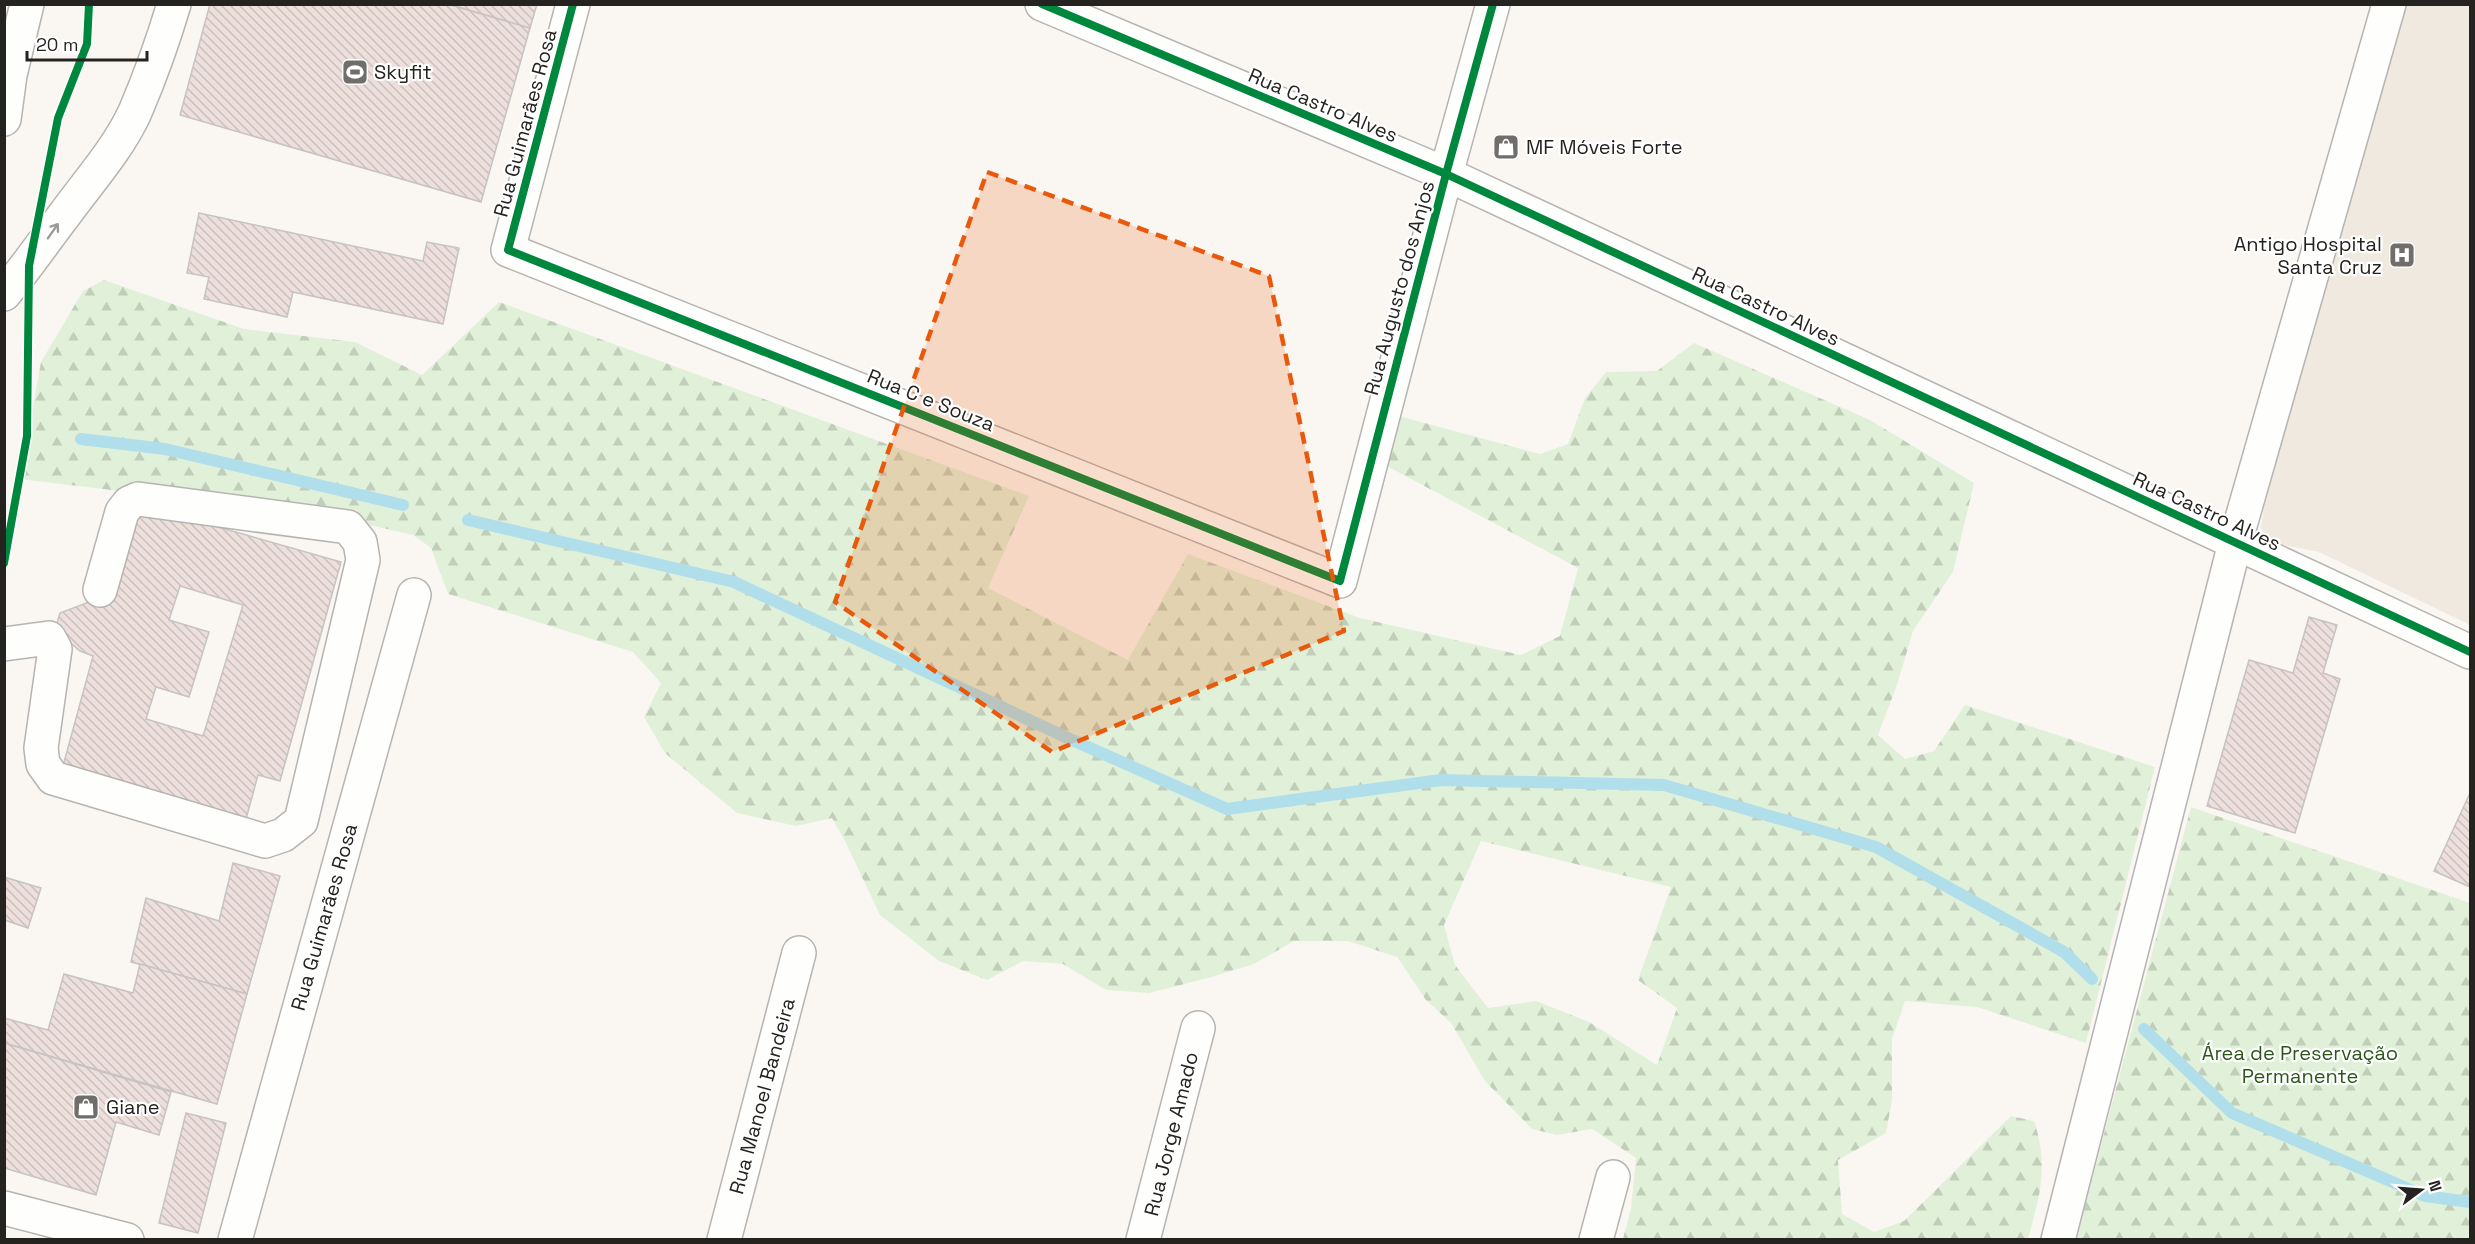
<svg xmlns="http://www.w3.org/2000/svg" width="2475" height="1244" font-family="'Space Grotesk',sans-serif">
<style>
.built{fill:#f0e9e0}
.forest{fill:url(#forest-firs);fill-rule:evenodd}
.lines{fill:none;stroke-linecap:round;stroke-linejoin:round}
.stream{stroke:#b0dfeb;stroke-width:12}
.building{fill:url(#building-back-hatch);stroke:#c6c3c1;stroke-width:1.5;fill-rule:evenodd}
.minor-casing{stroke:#b6b4b2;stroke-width:36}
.major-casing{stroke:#b6b4b2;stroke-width:36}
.minor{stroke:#fefefd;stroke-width:33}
.major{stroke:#fefefd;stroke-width:33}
.cycleway-casing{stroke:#fff;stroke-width:11}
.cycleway{stroke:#00873e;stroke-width:8}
.oneway{stroke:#9c9b9a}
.marked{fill:#e8590c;fill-opacity:0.2;stroke:#e8590c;stroke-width:4.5;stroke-dasharray:12 8;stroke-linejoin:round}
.labels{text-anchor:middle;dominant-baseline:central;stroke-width:4.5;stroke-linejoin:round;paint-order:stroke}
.poi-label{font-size:20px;fill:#252320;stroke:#fff;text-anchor:start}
.street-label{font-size:20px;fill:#252320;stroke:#fff}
.park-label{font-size:20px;fill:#2b581a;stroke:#fff}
</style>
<defs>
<pattern id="forest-firs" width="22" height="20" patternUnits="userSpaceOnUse" patternTransform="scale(1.5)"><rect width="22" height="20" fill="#e1f1d9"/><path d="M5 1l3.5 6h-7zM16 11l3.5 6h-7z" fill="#c1ceba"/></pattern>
<pattern id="building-back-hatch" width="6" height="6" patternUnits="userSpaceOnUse" patternTransform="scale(1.5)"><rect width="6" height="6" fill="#eddfdc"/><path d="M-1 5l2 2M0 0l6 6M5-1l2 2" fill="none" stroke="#cbbfbc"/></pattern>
</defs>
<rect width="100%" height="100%" fill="#faf7f3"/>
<path class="built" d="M2403,5h67v620l-151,-73 -51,-10 -7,-13 3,-23z"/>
<g class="forest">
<path d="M104,280l140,49 111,13 67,33 77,-73 530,194 -41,92 140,72 60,-106 172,64 161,37 39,-19 18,-68 -195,-104 12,-49 145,39 28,-10 17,-46 21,-26 51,-1 37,-28 176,77 104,63 -21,89 -40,59 -16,54 -19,50 27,24 29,-8 31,-46 190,62 -69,276 -109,-36 -72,-6 -13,38v61l-6,33 -48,27 4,54 32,18 30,-11 107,-105 23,5c15,44 6,75 -6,118h-405l8,-31 5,-50 -44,-29 -35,6 -25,-6 -47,-48 -34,-58 -25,-23 -29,-43 -49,-16h-54l-40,23 -46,14 -59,15 -43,-3 -43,-26 -40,-3 -36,19 -48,-19 -59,-46 -36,-76 -12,-21 -36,8 -59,-13 -72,-60 -21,-36 17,-34 -28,-31 -185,-58 -17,-46 -18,-13 -79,-18 -314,-38 21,-117 42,-71zM1481,841l190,46 -33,93 39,28 -20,57 -68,-43 -53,-21 -48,7 -33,-43 -11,-40z"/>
<path d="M2191,807l279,96v336h-394z"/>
</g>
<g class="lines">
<g class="stream">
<path d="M81,439l84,10 238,56"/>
<path d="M468,520l266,62 336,157 157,70 214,-29 223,5 212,62 188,105 28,27"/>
<path d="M2144,1029l88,84 193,83 45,6"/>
</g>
</g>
<g class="building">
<path d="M210,4h238l82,24 -49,174 -301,-87z"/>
<path d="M448,4h89l-7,24z"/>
<path d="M199,213l224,48 4,-19 32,6 -16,76 -150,-32 -6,25 -83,-18 5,-22 -22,-4z"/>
<path d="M134,503l207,59 -61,219 -22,-6 -12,44 -183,-53 30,-110 -13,-5 -25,-21 5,-17 29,-11 17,4zM180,586l63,19 -40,131 -57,-17 10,-32 33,10 20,-65 -40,-12z"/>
<path d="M2309,617l28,8 -14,48 17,6 -45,154 -88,-27 42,-146 44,13z"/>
<path d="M2470,793v94l-36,-16z"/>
<path d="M233,863l47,13 -33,118 -116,-32 15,-64 73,23z"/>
<path d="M4,877l37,11 -13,40 -24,-8z"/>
<path d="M140,964l107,30 -30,110 -213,-61v-25l44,12 16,-56 69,19z"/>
<path d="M4,1043l167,49 -12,43 -43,-13 -20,73 -92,-27z"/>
<path d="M186,1113l40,10 -28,110 -39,-10z"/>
</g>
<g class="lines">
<defs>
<g id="minor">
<path d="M573,4l-65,246 832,331 106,-407 47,-170"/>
<path d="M1042,4l404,170 1024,478"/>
<path d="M4,294c22,-26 41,-54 61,-80 24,-33 53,-65 70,-102 15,-35 28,-71 39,-108"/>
<path d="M4,644l45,-6 6,11 -14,99 2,16 10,14 212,63 18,-6 18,-14 62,-261 -3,-18 -12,-15 -210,-28 -9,4 -7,9 -22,78"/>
<path d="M4,1208l123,32"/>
<path d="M235,1240l179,-645"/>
<path d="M724,1240l75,-287"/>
<path d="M1143,1240l55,-212"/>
<path d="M1596,1240l17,-63"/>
<path d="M2058,1240l177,-697 154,-539"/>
</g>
<path id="major" d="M4,119l6,-44 17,-71"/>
</defs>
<use href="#minor" class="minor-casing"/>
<use href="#major" class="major-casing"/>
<use href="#minor" class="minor"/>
<use href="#major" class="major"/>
<defs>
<g id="cycleway">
<path d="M573,4l-65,246 832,331 106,-407 47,-170"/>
<path d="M1042,4l404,170 1024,478"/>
<path d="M4,563l23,-127 2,-170 29,-148 29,-74 2,-40"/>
</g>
</defs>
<use href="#cycleway" class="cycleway-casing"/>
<use href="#cycleway" class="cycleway"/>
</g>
<defs><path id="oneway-shaft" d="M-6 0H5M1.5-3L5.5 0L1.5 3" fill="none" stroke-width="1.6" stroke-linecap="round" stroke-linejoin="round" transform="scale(1.5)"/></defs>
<use class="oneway" href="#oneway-shaft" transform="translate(53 231) rotate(-55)"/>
<path class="marked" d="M987,172l282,104 75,355 -292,121 -217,-150z"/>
<defs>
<symbol id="stadium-square" viewBox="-11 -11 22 22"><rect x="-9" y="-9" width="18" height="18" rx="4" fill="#706d6a" stroke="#fff"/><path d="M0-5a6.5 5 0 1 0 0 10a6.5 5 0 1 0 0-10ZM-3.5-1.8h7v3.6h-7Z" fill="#fff"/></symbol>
<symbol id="shop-square" viewBox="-11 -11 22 22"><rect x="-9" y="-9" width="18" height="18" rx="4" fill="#706d6a" stroke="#fff"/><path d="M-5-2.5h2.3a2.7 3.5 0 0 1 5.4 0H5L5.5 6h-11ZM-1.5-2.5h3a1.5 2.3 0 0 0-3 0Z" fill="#fff"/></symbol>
<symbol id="hospital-square" viewBox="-11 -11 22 22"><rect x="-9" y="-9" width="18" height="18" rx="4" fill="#706d6a" stroke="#fff"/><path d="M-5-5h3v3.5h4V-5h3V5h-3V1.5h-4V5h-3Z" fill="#fff"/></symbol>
</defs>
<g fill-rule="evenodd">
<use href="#stadium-square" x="340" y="57" width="30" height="30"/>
<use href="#shop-square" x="1491" y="132" width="30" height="30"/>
<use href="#hospital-square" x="2387" y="240" width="30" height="30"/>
<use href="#shop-square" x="71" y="1092" width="30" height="30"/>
</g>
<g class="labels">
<g class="poi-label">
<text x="374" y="72">Skyfit</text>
<text x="1526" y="147">MF Móveis Forte</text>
<text x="2382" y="244" text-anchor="end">Antigo Hospital<tspan x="2382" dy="23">Santa Cruz</tspan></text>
<text x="106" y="1107">Giane</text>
</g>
<g class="street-label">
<text transform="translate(1323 105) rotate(23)">Rua Castro Alves</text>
<text transform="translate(525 123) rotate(-75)">Rua Guimarães Rosa</text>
<text transform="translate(1399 288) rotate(-75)">Rua Augusto dos Anjos</text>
<text transform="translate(1766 306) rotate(25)">Rua Castro Alves</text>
<text transform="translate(931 400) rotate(22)">Rua C e Souza</text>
<text transform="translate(2207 511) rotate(25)">Rua Castro Alves</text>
<text transform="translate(324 917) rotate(-74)">Rua Guimarães Rosa</text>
<text transform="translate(762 1096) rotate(-75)">Rua Manoel Bandeira</text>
<text transform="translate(1171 1134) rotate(-76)">Rua Jorge Amado</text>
</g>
<g class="park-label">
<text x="2300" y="1053">Área de Preservação<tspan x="2300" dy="23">Permanente</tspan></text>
</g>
</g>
<rect width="2475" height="1244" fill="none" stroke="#252320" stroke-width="12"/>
<g transform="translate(2421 1190) rotate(74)" stroke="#ffffff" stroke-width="4.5" paint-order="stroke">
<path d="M0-4.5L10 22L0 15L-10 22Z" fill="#252320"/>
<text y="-9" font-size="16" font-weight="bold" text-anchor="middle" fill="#252320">N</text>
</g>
<path d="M27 51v9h120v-9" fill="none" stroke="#252320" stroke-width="3"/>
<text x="36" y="51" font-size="18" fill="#252320" stroke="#ffffff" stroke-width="4.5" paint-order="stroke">20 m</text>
</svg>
